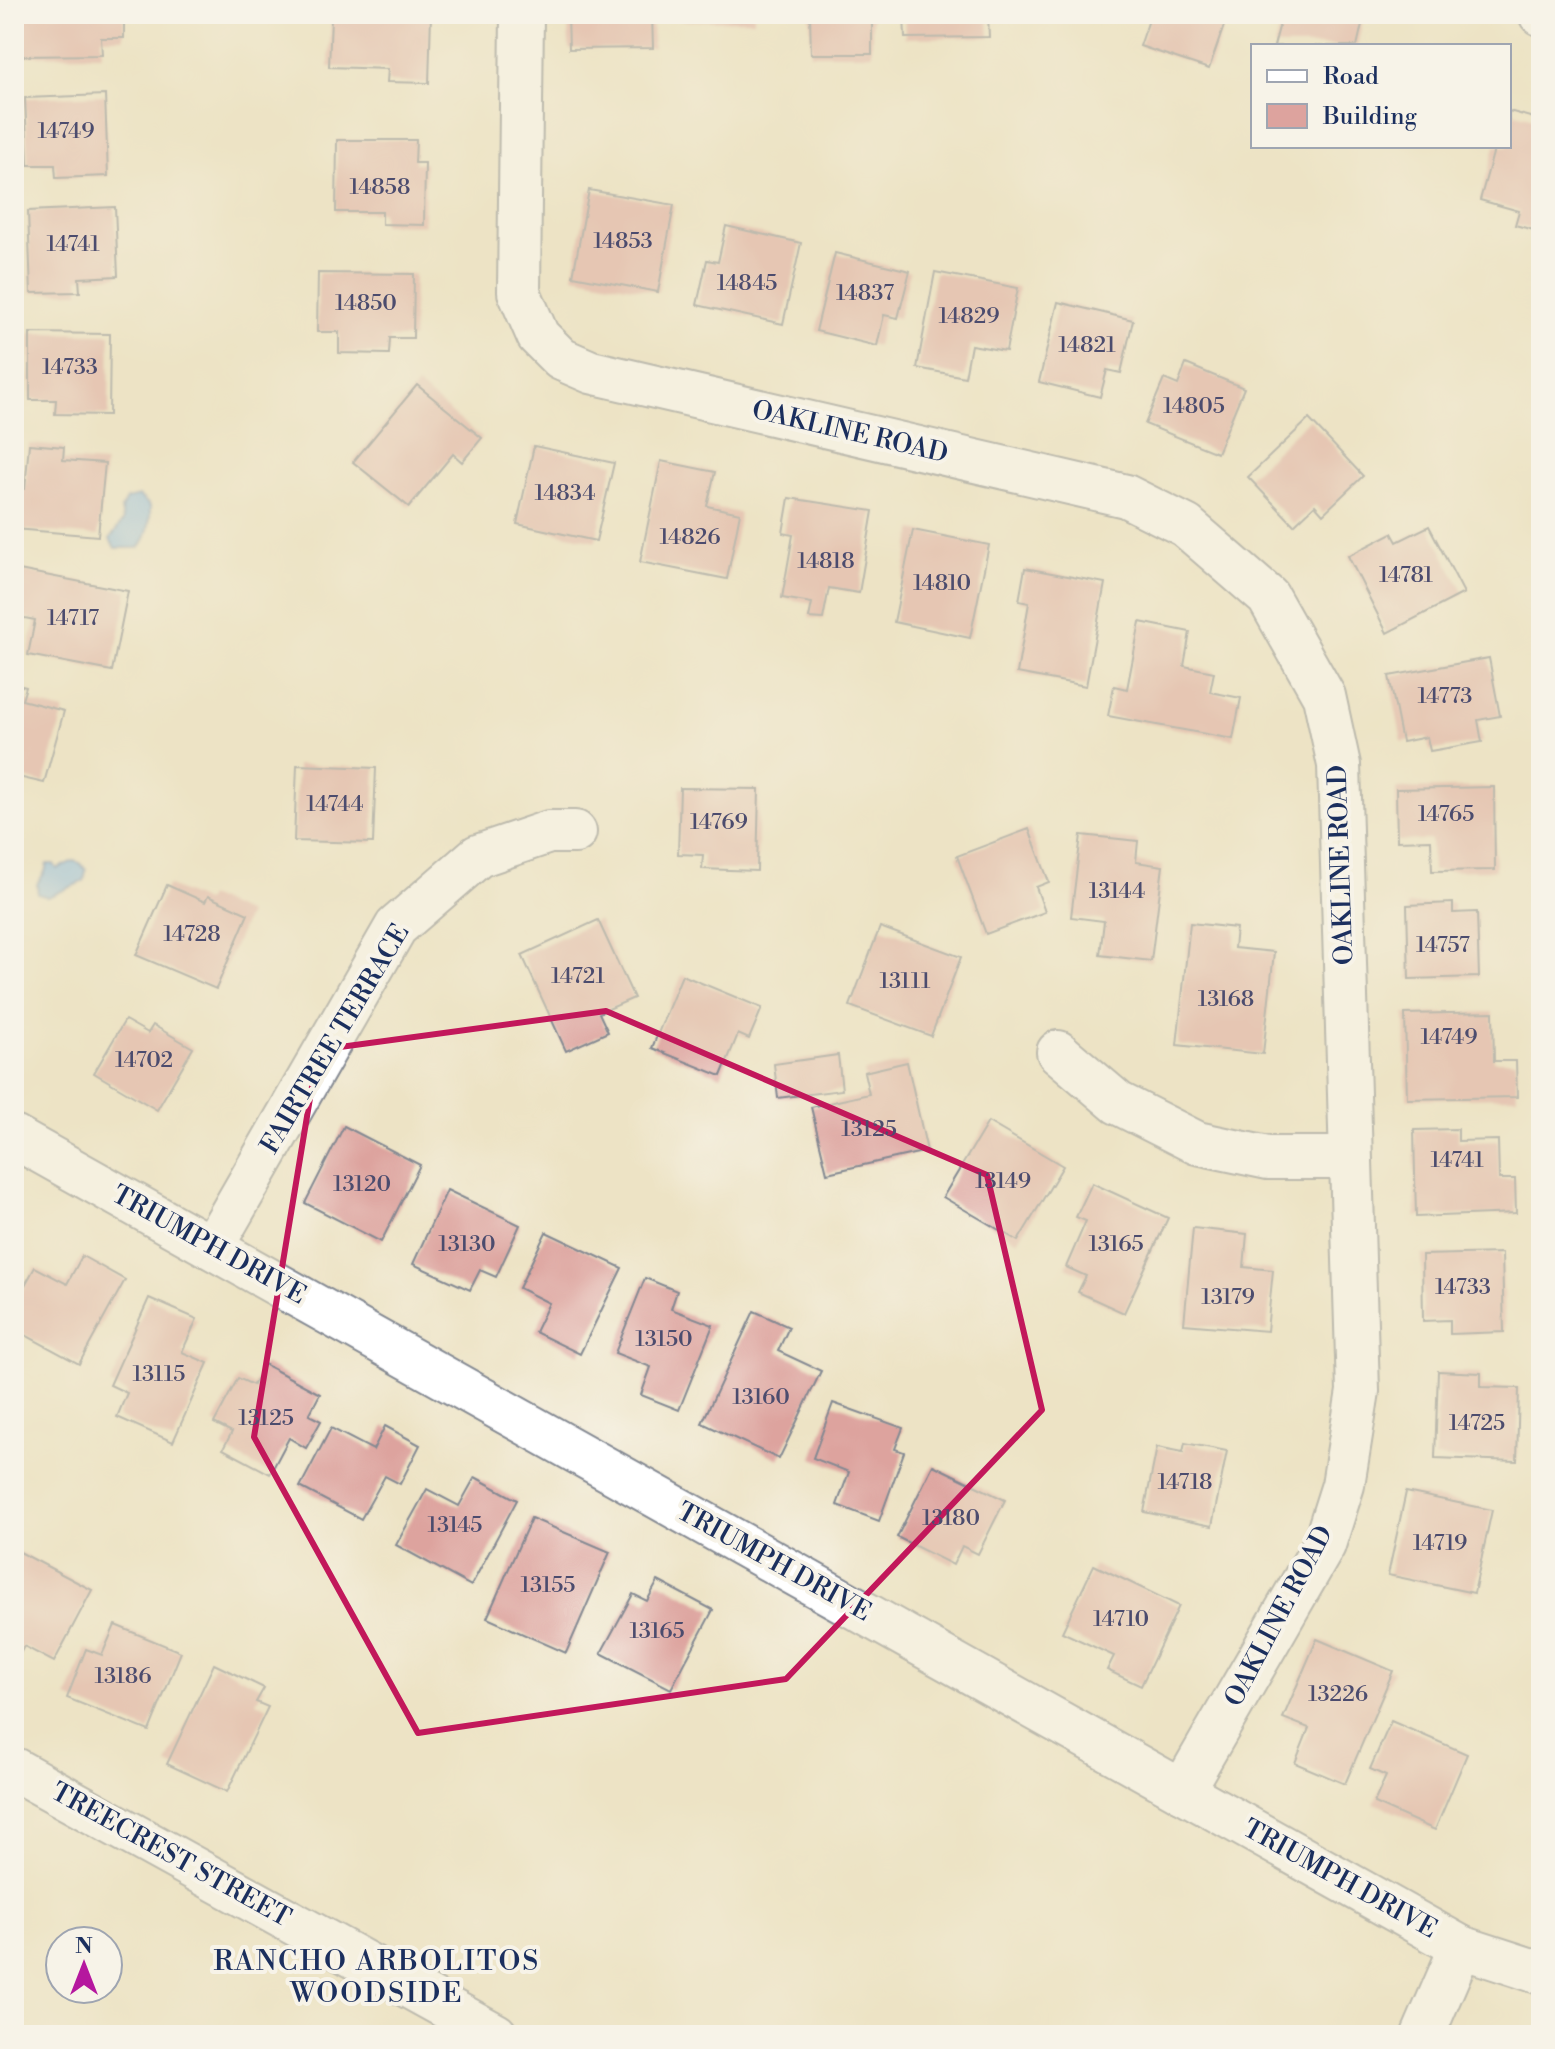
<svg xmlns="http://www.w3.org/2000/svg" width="1555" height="2049" font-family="'Libre Bodoni',serif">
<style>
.water{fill:#75b1e7;stroke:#4870a2;stroke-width:2}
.building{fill:#dda39e}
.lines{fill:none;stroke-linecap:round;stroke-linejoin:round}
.minor-casing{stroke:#848992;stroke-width:46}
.minor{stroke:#fff;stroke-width:42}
.marked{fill:none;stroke:#c2185b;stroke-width:6;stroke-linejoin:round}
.labels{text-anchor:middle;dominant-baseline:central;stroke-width:8;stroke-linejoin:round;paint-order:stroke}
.number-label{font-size:22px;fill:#4c4c6e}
.street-label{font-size:26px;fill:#1b2f5e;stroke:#f7f3e8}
.neighbourhood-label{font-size:28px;letter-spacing:2px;fill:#1b2f5e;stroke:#f7f3e8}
</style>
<rect width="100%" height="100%" fill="#f7f3e8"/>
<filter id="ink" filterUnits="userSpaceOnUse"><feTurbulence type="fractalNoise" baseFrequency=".0125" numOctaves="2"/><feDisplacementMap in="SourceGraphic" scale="16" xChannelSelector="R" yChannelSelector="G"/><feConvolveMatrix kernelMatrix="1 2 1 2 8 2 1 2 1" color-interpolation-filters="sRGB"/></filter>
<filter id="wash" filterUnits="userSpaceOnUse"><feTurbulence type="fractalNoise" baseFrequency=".006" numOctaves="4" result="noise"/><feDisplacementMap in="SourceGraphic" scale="32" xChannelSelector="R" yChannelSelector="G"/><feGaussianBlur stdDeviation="1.8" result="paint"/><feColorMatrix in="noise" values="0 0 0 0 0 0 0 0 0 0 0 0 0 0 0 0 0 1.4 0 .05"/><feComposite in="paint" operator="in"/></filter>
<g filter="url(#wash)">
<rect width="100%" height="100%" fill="#ede3c5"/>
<g class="water">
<path d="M139,496l11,10c1,13 -2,32 -11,42h-24l-5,-9 13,-18 -2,-12 5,-10z"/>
<path d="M73,861l7,2 6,7 -2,11 -36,16 -10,-3 -1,-10 8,-12 2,-8h7l3,5z"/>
</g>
<g id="blocks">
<g class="building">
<path d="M18,14h106v24h-23l1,17 -83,1z"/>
<path d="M346,14h85l-2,69 -42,-1 1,-13 -59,-2 2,-49h15z"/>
<path d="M568,14h84l1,34 -84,1z"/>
<path d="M680,14h74v6l-74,1z"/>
<path d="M810,14h62v40h-61z"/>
<path d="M904,14h84l1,23 -84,1z"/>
<path d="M1151,14h77l-19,55 -69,-23z"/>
<path d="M1305,14h34l24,6 -6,26h-83l8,-30 21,5z"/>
<path d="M105,95l3,81 -52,2 -1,-13h-27l-3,-67z"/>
<path d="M1509,111l32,9v112l-26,-7 4,-14 -39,-11 15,-54h14z"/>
<path d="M337,140h79l-1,23h10l-1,62 -42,-1v-12h-46z"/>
<path d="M589,190l85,15 -16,87 -85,-16z"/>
<path d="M115,207l3,69 -39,2 1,14 -49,1 -3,-82z"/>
<path d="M726,226l75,17 -18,81 -86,-19 10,-45 11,2z"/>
<path d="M835,253l75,18 -12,47 -14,-3 -7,31 -61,-15z"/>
<path d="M935,272l83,16 -12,63 -35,-6 -6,32 -48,-9z"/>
<path d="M318,273l96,1 -1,64h-23l-1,16 -50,-1v-21h-22z"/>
<path d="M1058,302l75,18 -12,53 -14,-3 -7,27 -61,-15z"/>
<path d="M30,333l80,1 -1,81 -54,-1 1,-14h-26z"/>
<path d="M1186,364l58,24 -27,65 -72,-29 19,-45 14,6z"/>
<path d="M417,385l65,53 -20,24 -9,-8 -44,53 -56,-45z"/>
<path d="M1309,419l54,57 -40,38 -8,-9 -21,20 -46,-48z"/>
<path d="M29,444l35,3 -1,13 42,3 -7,73 -84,-7 2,-40h9z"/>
<path d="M534,446l80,17 -18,78 -79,-17z"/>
<path d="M661,461l54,11 -8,34 33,7 -13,66 -87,-17z"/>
<path d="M789,498l84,13 -14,82 -30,-5 -6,31 -14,-1 3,-15 -30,-5 11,-63 -10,-2z"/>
<path d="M1429,526l35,67 -77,40 -39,-77 44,-23 5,9z"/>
<path d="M913,530l76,15 -19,93 -76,-16z"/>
<path d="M1025,568l80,15 -19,103 -69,-13 12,-70 -10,-2z"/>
<path d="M14,569l114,22 -16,80 -84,-16 7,-35 -21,-4z"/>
<path d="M1140,622l50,10 -6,34 30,6 -4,20 31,6 -8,41 -125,-23 6,-30 13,3z"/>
<path d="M1489,658l11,58 -22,4 4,22 -52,9 -3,-14 -25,5 -13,-66z"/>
<path d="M14,684l12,3 -4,13 42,11 -20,72 -30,-7z"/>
<path d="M297,765l79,3 -3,75 -79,-2z"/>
<path d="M1494,787l1,83 -63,1 -1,-31 -34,1 -1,-52z"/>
<path d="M680,788l79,1 -2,82 -55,-2 1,-14 -25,-1z"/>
<path d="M1029,829l20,53 -13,5 9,25 -59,22 -29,-78z"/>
<path d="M1081,835l57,6 -2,21 27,4 -12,95 -51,-6 4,-34 -33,-4z"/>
<path d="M167,885l38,17 3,-6 40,18 -32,75 -80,-34z"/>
<path d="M1453,903v10l24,-1 2,65 -70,2 -2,-74z"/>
<path d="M598,920l36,78 -35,15 9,19 -42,19 -44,-96z"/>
<path d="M1190,923l46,5 -2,20 40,4 -11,102 -86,-9z"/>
<path d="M880,927l81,30 -30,79 -81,-30z"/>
<path d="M682,975l80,33 -13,31 -11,-5 -17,42 -69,-28z"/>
<path d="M1493,1012l1,49h22l1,36 -110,2 -2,-85z"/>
<path d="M125,1020l23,13 5,-8 40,23 -36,62 -63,-37z"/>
<path d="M838,1055l4,35 -64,8 -4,-34z"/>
<path d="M907,1062l20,89 -100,22 -16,-66 58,-13 -5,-22z"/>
<path d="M988,1122l75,44 -45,75 -75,-44z"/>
<path d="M344,1126l76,39 -39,77 -76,-39z"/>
<path d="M1458,1129v12l40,-1 1,39h16l1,34 -100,4 -2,-87z"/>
<path d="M1092,1183l76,35 -44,95 -46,-21 8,-16 -20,-9 20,-46 -10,-4z"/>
<path d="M447,1190l73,35 -24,52 -16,-7 -10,20 -57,-26z"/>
<path d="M1193,1228l54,6 -3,33 29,3 -6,61 -83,-7z"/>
<path d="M546,1232l76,36 -42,86 -45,-22 14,-29 -30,-15z"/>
<path d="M1502,1253l2,79 -54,2v-14l-27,1 -1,-66z"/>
<path d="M82,1256l43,24 -46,84 -65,-35v-24l21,-38 32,17z"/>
<path d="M645,1278l32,13 -6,18 42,16 -34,85 -38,-15 10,-28 -36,-14z"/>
<path d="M149,1298l48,21 -15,33 26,11 -35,79 -56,-25 10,-24 -17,-8z"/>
<path d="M754,1311l35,16 -11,24 43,20 -42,88 -77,-36z"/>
<path d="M264,1364l56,30 -11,21 12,6 -15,27 -17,-10 -19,36 -47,-25 9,-17 -18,-9 24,-45 15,7z"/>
<path d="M1438,1371l43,2v14l38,1 -2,73 -82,-3z"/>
<path d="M833,1403l70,25 -8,21 9,3 -25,69 -42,-16 12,-33 -36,-14z"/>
<path d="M385,1426l35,19 -20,39 -15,-8 -24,43 -61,-32 31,-59 42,22z"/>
<path d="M1185,1443l42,8 -15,75 -68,-14 13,-65 26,5z"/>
<path d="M933,1465l72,35 -27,54 -16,-8 -9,19 -56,-28z"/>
<path d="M475,1477l42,23 -46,86 -75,-41 31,-56 32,17z"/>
<path d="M1406,1492l86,18 -18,83 -86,-18z"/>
<path d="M531,1518l79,34 -44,101 -79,-35z"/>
<path d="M16,1550l76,40 -38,72 -30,-16 -10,19v-110z"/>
<path d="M1094,1565l85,41 -38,80 -34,-16 7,-14 -52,-24z"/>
<path d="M658,1581l55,29 -42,79 -70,-36 32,-59 14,7z"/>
<path d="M115,1625l66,27 -32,79 -82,-33 19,-49 16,6z"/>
<path d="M1317,1639l76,32 -48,113 -50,-21 14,-35 -26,-10z"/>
<path d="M214,1664l50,24 -8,14 12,5 -41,85 -60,-28z"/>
<path d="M1391,1721l76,33 -32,76 -61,-27 12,-27 -16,-7z"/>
</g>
</g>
</g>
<g filter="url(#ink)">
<use href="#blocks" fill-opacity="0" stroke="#848992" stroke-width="2"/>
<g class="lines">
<defs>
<g id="minor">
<path d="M522,14l-3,278 19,44 23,23 30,13 535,124 60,30 82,71 56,99 15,69 19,626 -15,94 -19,60 -142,246"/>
<path d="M1540,14h1"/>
<path d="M1058,1052l60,51 79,40 71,15h82"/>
<path d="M14,1137l1447,810 80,26"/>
<path d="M212,1247l184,-320 82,-71 71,-24h26"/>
<path d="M14,1769l482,266"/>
<path d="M1423,2035l38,-88"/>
</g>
</defs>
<use href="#minor" class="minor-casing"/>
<use href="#minor" class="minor"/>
</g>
</g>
<path d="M0 0H1555V2049H0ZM606,1011l381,164 55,235 -256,269 -368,54 -164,-296 64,-387z" fill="#ede3c5" fill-opacity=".55" fill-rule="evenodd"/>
<path class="marked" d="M606,1011l381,164 55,235 -256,269 -368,54 -164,-296 64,-387z"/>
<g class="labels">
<g class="number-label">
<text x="66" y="131">14749</text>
<text x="380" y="187">14858</text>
<text x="623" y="241">14853</text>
<text x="73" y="244">14741</text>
<text x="747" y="283">14845</text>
<text x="865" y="293">14837</text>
<text x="366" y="303">14850</text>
<text x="969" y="316">14829</text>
<text x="1087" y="345">14821</text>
<text x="70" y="367">14733</text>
<text x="1194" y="406">14805</text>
<text x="565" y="493">14834</text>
<text x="690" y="537">14826</text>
<text x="826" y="561">14818</text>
<text x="1406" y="575">14781</text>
<text x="942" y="583">14810</text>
<text x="73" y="618">14717</text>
<text x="1445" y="696">14773</text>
<text x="335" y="804">14744</text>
<text x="1446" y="814">14765</text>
<text x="719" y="822">14769</text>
<text x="1117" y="891">13144</text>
<text x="192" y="934">14728</text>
<text x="1443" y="945">14757</text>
<text x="578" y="976">14721</text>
<text x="905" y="981">13111</text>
<text x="1226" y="999">13168</text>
<text x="1449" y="1037">14749</text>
<text x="144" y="1060">14702</text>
<text x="869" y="1129">13125</text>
<text x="1457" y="1160">14741</text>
<text x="1003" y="1181">13149</text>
<text x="362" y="1184">13120</text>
<text x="467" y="1244">13130</text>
<text x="1116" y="1244">13165</text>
<text x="1463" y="1287">14733</text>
<text x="1228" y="1297">13179</text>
<text x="664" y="1339">13150</text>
<text x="159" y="1374">13115</text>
<text x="761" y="1397">13160</text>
<text x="266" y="1418">13125</text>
<text x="1477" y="1423">14725</text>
<text x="1185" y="1482">14718</text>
<text x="951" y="1518">13180</text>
<text x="455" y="1525">13145</text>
<text x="1440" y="1543">14719</text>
<text x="548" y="1585">13155</text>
<text x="1121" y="1619">14710</text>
<text x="657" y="1631">13165</text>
<text x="123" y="1676">13186</text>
<text x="1338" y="1694">13226</text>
</g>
<g class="street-label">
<text transform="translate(850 432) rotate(13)">OAKLINE ROAD</text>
<text transform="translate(1341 865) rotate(-92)">OAKLINE ROAD</text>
<text transform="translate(335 1039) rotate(-59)">FAIRTREE TERRACE</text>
<text transform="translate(209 1245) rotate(29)">TRIUMPH DRIVE</text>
<text transform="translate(774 1562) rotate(29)">TRIUMPH DRIVE</text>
<text transform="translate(1279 1616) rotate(-62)">OAKLINE ROAD</text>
<text transform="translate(171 1855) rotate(29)">TREECREST STREET</text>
<text transform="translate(1340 1879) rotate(29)">TRIUMPH DRIVE</text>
</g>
<g class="neighbourhood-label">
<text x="377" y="1961">RANCHO ARBOLITOS<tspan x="377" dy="32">WOODSIDE</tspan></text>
</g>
</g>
<rect width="1555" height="2049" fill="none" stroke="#f7f3e8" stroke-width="48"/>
<rect x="1251" y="44" width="260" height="104" fill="#f7f3e8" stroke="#9fa5b1" stroke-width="2"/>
<rect x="1267" y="70" width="40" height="12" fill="#ffffff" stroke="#9fa5b1" stroke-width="2"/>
<text x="1323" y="84" font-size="24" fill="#1b2f5e">Road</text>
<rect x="1267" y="104" width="40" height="24" fill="#dda39e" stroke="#9fa5b1" stroke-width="2"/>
<text x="1323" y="124" font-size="24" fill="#1b2f5e">Building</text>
<g transform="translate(84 1965)"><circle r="38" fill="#f7f3e8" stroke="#9fa5b1" stroke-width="2"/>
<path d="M0-6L14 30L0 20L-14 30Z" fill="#b5179e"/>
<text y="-12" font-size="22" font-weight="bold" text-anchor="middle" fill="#1b2f5e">N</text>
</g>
</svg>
